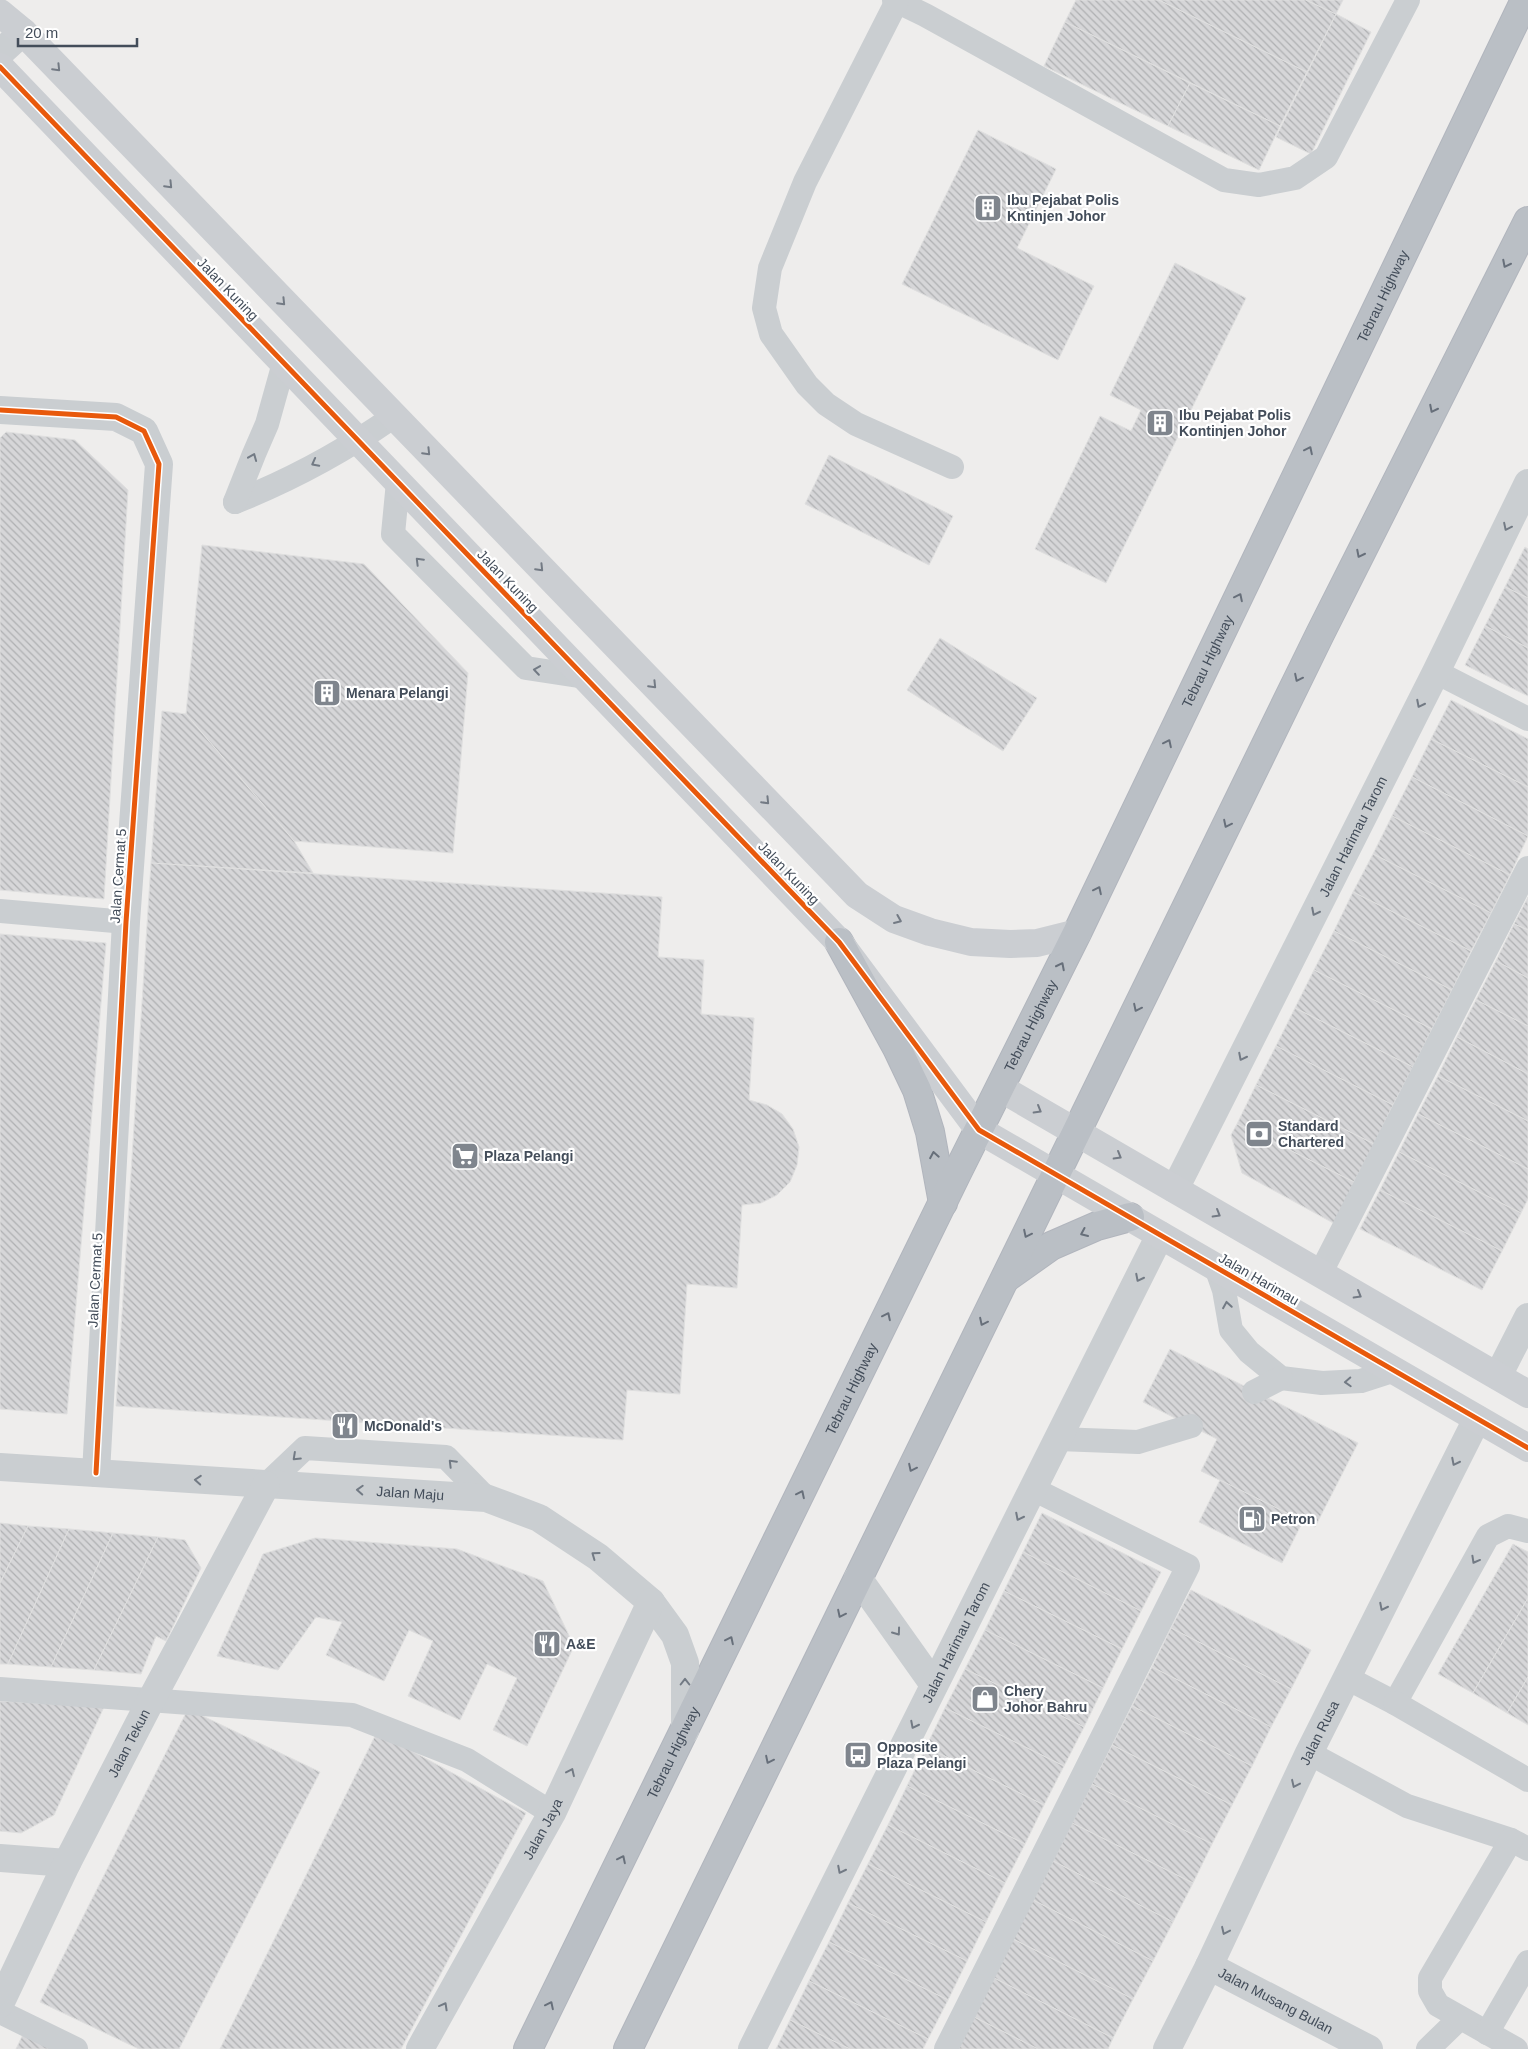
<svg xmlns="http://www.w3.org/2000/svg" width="1528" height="2049" font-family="Helvetica,sans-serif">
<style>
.building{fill:url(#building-back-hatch);stroke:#dfdfdf}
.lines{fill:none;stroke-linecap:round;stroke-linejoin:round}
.highway-casing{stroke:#b1b5bd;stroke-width:30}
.lane{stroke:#caced1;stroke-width:24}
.street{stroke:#caced1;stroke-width:28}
.secondary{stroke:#cbced2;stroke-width:28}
.highway{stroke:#babfc5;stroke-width:28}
.cycleway-casing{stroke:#fff;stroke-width:8}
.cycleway{stroke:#e8590c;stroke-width:5}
.oneway{stroke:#737a84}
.oneway2{stroke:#676f7a}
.oneway3{stroke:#727a84}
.labels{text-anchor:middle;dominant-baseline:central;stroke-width:4.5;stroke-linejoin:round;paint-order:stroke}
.poi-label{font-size:14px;font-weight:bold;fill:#434d5a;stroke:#fff;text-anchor:start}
.street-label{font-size:14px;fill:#434d5a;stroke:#fff}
</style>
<defs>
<pattern id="building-back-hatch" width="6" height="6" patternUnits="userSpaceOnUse" patternTransform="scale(1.25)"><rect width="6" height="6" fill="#d6d6d8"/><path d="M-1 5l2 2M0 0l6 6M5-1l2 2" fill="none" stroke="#afb0b2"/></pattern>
</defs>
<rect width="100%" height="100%" fill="#eeedec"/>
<g class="building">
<path d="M1076,0h83l148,72 -27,54 -215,-104z"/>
<path d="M1159,0h147l30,14 -29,58z"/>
<path d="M1306,0h37l-7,14z"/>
<path d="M1336,14l35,18 -60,122 -35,-17z"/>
<path d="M1065,22l125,61 -22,43 -124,-60z"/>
<path d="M1190,83l90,43 -21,44 -91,-44z"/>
<path d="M978,130l78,39 -39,79 77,38 -36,74 -156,-76z"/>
<path d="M1175,263l71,35 -140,285 -71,-34 65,-133 31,15 10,-21 -31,-15z"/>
<path d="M6,432l69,8 53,50 -24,409 -104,-9v-452z"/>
<path d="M829,455l124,61 -24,49 -124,-61z"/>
<path d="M202,545l162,19 104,109 -15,180 -159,-12 -108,-127z"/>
<path d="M1525,547l3,2v49l-23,-11z"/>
<path d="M1505,587l23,11v50l-43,-22z"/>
<path d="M1485,626l43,22v48l-63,-31z"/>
<path d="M940,638l97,60 -34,53 -96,-61z"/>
<path d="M1451,700l77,39v48l-97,-48z"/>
<path d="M162,711l24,3 108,127 19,32 -162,-10z"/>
<path d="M1431,739l97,48v49l-116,-59z"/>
<path d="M1412,777l116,59 -18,39 -118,-59z"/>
<path d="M1392,816l118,59 -19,38 -118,-59z"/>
<path d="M1373,854l118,59 -20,38 -118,-59z"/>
<path d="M151,863l511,34 -4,60 46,3 -3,54 53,4 -5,82 18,5 15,9 11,15 6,18 -2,18 -7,17 -13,13 -16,8 -19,2 -5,83 -50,-4 -7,110 -53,-4 -4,50 -507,-34z"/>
<path d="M1353,892l118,59 -19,39 -118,-59z"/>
<path d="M1528,897v33l-14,-6z"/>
<path d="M1514,924l14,6v48l-32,-17z"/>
<path d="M1334,931l118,59 -20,39 -118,-59z"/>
<path d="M0,934l106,9 -39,471 -67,-5z"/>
<path d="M1496,961l32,17v48l-52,-26z"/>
<path d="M1314,970l118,59 -19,38 -118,-59z"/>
<path d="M1476,1000l52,26v48l-71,-37z"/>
<path d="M1295,1008l118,59 -20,38 -117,-59z"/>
<path d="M1457,1037l71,37v47l-90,-45z"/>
<path d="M1276,1046l117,59 -19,39 -118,-59z"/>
<path d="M1438,1076l90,45v48l-110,-55z"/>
<path d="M1256,1085l118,59 -20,38 -117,-58z"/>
<path d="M1418,1114l110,55v30l-7,14 -122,-61z"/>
<path d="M1237,1124l117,58 -19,42 -93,-51 -11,-38z"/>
<path d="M1399,1152l122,61 -19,38 -122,-61z"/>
<path d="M1380,1190l122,61 -20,39 -122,-61z"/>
<path d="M1170,1349l188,94 -43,84 -114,-56 16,-32 -74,-37z"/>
<path d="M1220,1480l83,41 -21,42 -83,-41z"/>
<path d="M1042,1513l119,59 -20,39 -118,-59z"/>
<path d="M0,1523l28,3 -28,57z"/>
<path d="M28,1526l41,3 -61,135h-8v-81z"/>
<path d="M69,1529l44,4 -62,134 -43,-3z"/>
<path d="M113,1533l45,4 -64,133 -43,-3z"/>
<path d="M158,1537l27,3 16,28 -35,73 -10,-5 -15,38 -47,-4z"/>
<path d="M315,1538l142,11 86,32 31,65 -47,100 -34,-16 24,-52 -30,-14 -27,56 -52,-24 25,-55 -24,-11 -25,51 -58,-26 16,-33 -26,-5 -38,53 -61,-14 46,-102z"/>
<path d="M1513,1544l15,8v46l-55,95 -35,-19z"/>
<path d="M1023,1552l118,59 -19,38 -118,-58z"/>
<path d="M1191,1590l120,60 -20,39 -120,-61z"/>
<path d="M1004,1591l118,58 -19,39 -118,-58z"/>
<path d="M1528,1598v79l-21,36 -34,-20z"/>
<path d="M1171,1628l120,61 -20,38 -119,-60z"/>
<path d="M985,1630l118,58 -19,39 -119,-58z"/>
<path d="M1152,1667l119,60 -19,39 -120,-60z"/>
<path d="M965,1669l119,58 -20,39 -119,-58z"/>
<path d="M1528,1677v48l-21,-12z"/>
<path d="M0,1701l104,6 -50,108 -33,18 -21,-2z"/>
<path d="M1132,1706l120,60 -20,39 -120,-60z"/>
<path d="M945,1708l119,58 -20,39 -118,-58z"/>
<path d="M188,1709l132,63 -141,277h-40l-99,-47z"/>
<path d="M377,1732l149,81 -125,236h-181z"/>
<path d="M1112,1745l120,60 -20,39 -120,-60z"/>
<path d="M926,1747l118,58 -19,39 -118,-58z"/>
<path d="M1092,1784l120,60 -19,39 -121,-60z"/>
<path d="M907,1786l118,58 -20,39 -117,-58z"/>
<path d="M1072,1823l121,60 -20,39 -120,-61z"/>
<path d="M888,1825l117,58 -19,39 -118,-58z"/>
<path d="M1053,1861l120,61 -20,39 -120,-61z"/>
<path d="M868,1864l118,58 -19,39 -119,-58z"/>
<path d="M1033,1900l120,61 -20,38 -120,-60z"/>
<path d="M848,1903l119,58 -19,39 -119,-58z"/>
<path d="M1013,1939l120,60 -20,39 -119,-60z"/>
<path d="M829,1942l119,58 -20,39 -119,-58z"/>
<path d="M994,1978l119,60 -5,11h-70l-64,-32z"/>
<path d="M809,1981l119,58 -5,10h-73l-60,-29z"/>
<path d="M974,2017l64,32h-81z"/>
<path d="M790,2020l60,29h-74z"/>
<path d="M26,2028l44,21h-54z"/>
</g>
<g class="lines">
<defs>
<g id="highway">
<path d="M839,942l58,106 20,42 13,42 13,71"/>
<path d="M1006,1278l45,-32 46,-20 33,-9"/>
<path id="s8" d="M528,2049l431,-880 118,-236 448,-933"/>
<path d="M628,2049l692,-1415 208,-413"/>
</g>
</defs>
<use href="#highway" class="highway-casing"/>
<g class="lane">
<path d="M894,0l31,15 299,165 35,5 36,-7 31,-21 82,-157"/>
<path d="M897,1l-92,181 -35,86 -6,40 7,26 36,51 19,19 30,20 96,43"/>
<path d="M398,482l-5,52 133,134 59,9"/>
<path d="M235,502c56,-22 109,-51 158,-85"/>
<path d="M235,502l19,-48 13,-30 17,-61"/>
<path d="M1436,672l92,47"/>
<path d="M0,911l126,11"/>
<path d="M1216,1267l8,23 7,40 18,22 32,26 41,5 39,-2 34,-11"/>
<path d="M1320,1274l208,-406"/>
<path d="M1254,1392l27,-14"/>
<path d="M1058,1439l80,3 53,-16"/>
<path d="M266,1485l39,-37 141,9 40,41"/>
<path d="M1347,1678l48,25 93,-167 20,-10 20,5"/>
<path d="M0,1689l352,26 115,45 85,53"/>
<path d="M1395,1703l133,77"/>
<path d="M1309,1753l98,53 104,34 17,9"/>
<path d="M1511,1840l-81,138v13l8,14 78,44"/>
<path d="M0,2012l76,37"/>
<path d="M1487,2033l41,-71"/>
<path d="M946,2049l242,-483 -155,-77"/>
<path d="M1428,2049l32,-31"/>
</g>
<g class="street">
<path d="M0,53l23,-21"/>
<path d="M0,410l116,7 28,14 15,33 -33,458 -30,551"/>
<path id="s1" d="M1175,1189l261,-517 92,-189"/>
<path d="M1498,1376l30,-59"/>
<path id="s2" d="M0,1467l486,31 53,20 59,39 53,45 24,33 10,28v68"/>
<path d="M858,1578l76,107"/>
<path d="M0,1858l67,5"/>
<path id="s3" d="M1209,1966l160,83"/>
<path id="s4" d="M0,2004l67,-141 83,-161 116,-217"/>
<path id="s5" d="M420,2049l132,-236 99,-211"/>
<path id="s6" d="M752,2049l408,-814"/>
<path id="s7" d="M1167,2049l42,-83 100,-213 168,-334"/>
</g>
<g class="secondary">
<path d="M0,13l23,19 834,863 37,24 36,13 41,10 39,2 27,-1 40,-10"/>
<path d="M0,67l839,875 140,188 549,318"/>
<path d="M1000,1088l528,306"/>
</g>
<use href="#highway" class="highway"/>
<defs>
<g id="cycleway">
<path d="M0,67l839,875 140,188 549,318"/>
<path d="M0,410l116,7 28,14 15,33 -33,458 -30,551"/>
</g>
</defs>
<use href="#cycleway" class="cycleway-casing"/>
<use href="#cycleway" class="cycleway"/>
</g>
<defs><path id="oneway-chevron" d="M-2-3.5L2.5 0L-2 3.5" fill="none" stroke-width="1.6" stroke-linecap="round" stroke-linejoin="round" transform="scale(1.25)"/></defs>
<g class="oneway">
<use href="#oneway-chevron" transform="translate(57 68) rotate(46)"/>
<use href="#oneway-chevron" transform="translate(169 185) rotate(46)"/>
<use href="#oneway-chevron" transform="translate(282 302) rotate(46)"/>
<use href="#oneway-chevron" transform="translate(427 452) rotate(46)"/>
<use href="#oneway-chevron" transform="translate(540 568) rotate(46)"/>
<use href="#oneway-chevron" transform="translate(653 685) rotate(46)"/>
<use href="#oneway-chevron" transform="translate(766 801) rotate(46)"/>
<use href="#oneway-chevron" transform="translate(898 920) rotate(23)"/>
<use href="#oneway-chevron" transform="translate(1038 1110) rotate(30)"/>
<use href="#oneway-chevron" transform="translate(1118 1156) rotate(30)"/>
<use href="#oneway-chevron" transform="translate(1217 1214) rotate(30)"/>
<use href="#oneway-chevron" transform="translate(1358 1295) rotate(30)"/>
</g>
<g class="oneway2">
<use href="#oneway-chevron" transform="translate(1506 264) rotate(117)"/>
<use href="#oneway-chevron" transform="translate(1433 409) rotate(117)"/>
<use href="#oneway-chevron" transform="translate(1309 450) rotate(-64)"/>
<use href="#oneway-chevron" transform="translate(1360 554) rotate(117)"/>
<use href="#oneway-chevron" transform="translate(1239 597) rotate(-64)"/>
<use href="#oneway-chevron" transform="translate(1298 678) rotate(116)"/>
<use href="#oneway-chevron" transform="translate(1168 743) rotate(-64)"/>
<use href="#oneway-chevron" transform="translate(1227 824) rotate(116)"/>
<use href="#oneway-chevron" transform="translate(1098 890) rotate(-64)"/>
<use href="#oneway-chevron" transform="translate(1061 966) rotate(-63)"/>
<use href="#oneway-chevron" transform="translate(1137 1008) rotate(116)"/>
<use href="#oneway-chevron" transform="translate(934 1155) rotate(-100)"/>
<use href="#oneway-chevron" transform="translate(1084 1233) rotate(156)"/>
<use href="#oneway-chevron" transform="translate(1027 1234) rotate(116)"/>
<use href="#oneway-chevron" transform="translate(887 1316) rotate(-64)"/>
<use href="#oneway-chevron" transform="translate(983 1322) rotate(116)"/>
<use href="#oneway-chevron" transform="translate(912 1468) rotate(116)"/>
<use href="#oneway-chevron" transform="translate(801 1494) rotate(-64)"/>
<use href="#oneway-chevron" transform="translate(841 1614) rotate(116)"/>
<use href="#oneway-chevron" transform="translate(730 1640) rotate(-64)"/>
<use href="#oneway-chevron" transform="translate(769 1760) rotate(116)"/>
<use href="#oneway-chevron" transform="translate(622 1859) rotate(-64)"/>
<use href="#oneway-chevron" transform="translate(550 2005) rotate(-64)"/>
</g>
<g class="oneway3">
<use href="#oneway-chevron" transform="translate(253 457) rotate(-68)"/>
<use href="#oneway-chevron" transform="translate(315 463) rotate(152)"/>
<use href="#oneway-chevron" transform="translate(1507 527) rotate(116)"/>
<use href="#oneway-chevron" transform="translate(419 561) rotate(-135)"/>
<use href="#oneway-chevron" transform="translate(537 670) rotate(-172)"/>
<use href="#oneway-chevron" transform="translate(1420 704) rotate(117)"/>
<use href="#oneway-chevron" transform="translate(1315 912) rotate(117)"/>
<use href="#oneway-chevron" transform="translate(1242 1057) rotate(117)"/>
<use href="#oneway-chevron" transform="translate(1139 1278) rotate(117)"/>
<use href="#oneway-chevron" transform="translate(1227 1305) rotate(-99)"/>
<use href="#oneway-chevron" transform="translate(1348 1382) rotate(177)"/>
<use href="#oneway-chevron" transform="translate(296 1457) rotate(137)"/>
<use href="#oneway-chevron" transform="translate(1455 1462) rotate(117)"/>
<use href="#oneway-chevron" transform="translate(452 1463) rotate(-135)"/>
<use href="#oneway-chevron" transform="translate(198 1480) rotate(-176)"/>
<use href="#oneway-chevron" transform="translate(360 1490) rotate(-177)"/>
<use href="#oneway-chevron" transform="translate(1019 1517) rotate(117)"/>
<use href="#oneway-chevron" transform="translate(595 1555) rotate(-144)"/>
<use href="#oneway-chevron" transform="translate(1475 1560) rotate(119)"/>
<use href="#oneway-chevron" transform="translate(1383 1607) rotate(117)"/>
<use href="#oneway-chevron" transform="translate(897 1632) rotate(54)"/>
<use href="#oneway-chevron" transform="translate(685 1682) rotate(-90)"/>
<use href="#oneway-chevron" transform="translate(914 1725) rotate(117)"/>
<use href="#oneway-chevron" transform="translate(571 1772) rotate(-65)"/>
<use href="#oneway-chevron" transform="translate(1295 1784) rotate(115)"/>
<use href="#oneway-chevron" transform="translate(841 1870) rotate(117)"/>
<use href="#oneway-chevron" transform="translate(1225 1931) rotate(115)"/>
<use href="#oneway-chevron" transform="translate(444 2006) rotate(-61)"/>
</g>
<defs>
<symbol id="building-square" viewBox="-11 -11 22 22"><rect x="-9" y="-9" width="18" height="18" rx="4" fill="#7f858d" stroke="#fff"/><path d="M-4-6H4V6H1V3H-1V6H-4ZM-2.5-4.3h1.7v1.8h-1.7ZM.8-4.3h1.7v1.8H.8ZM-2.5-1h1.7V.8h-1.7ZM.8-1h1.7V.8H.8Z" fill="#fff"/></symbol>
<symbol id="bank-square" viewBox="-11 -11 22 22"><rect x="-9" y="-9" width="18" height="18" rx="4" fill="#7f858d" stroke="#fff"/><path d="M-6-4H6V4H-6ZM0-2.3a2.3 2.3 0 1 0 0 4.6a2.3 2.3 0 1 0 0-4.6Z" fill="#fff"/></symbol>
<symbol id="supermarket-square" viewBox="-11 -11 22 22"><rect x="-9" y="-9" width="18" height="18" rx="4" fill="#7f858d" stroke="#fff"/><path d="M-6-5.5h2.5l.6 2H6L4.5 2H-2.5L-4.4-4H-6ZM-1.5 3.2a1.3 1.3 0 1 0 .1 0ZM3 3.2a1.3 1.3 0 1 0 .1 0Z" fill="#fff"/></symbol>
<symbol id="restaurant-square" viewBox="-11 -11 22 22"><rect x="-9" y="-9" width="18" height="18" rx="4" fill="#7f858d" stroke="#fff"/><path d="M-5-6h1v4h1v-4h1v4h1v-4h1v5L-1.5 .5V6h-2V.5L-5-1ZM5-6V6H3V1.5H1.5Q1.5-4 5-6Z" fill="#fff"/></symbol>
<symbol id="fuel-square" viewBox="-11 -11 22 22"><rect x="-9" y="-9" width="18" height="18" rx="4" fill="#7f858d" stroke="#fff"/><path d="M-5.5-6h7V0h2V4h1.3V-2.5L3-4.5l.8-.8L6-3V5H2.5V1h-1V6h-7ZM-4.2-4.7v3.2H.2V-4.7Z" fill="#fff"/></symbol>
<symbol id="shop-square" viewBox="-11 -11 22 22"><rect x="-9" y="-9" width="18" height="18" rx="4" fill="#7f858d" stroke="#fff"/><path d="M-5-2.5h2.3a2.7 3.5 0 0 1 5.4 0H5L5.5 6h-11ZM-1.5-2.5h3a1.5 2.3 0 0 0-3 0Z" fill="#fff"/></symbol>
<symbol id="bus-square" viewBox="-11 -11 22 22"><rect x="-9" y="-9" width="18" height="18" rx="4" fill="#7f858d" stroke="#fff"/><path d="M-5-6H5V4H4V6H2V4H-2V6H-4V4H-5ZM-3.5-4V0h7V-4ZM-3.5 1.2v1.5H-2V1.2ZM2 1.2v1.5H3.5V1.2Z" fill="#fff"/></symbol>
</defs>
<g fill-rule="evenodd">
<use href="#building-square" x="972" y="192" width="32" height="32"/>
<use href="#building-square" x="1144" y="407" width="32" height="32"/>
<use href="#building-square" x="311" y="677" width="32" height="32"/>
<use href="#bank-square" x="1243" y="1118" width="32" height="32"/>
<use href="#supermarket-square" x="449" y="1140" width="32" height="32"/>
<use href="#restaurant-square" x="329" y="1410" width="32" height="32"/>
<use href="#fuel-square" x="1236" y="1503" width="32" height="32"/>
<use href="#restaurant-square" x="531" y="1628" width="32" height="32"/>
<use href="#shop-square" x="969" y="1683" width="32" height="32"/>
<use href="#bus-square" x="842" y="1739" width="32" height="32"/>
</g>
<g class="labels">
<g class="poi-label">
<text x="1007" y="200">Ibu Pejabat Polis<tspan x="1007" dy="16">Kntinjen Johor</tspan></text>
<text x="1179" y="415">Ibu Pejabat Polis<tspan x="1179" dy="16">Kontinjen Johor</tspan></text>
<text x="346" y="693">Menara Pelangi</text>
<text x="1278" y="1126">Standard<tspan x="1278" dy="16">Chartered</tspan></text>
<text x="484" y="1156">Plaza Pelangi</text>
<text x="364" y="1426">McDonald's</text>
<text x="1271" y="1519">Petron</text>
<text x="566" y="1644">A&amp;E</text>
<text x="1004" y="1691">Chery<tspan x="1004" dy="16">Johor Bahru</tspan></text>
<text x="877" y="1747">Opposite<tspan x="877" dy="16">Plaza Pelangi</tspan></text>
</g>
<g class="street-label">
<text transform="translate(228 289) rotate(46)">Jalan Kuning</text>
<text stroke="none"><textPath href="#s8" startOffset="1950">Tebrau Highway</textPath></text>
<text transform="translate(508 581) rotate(46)">Jalan Kuning</text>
<text stroke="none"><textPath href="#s8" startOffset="1545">Tebrau Highway</textPath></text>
<text stroke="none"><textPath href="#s1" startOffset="395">Jalan Harimau Tarom</textPath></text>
<text transform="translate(789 873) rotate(46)">Jalan Kuning</text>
<text transform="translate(118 876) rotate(-86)">Jalan Cermat 5</text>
<text stroke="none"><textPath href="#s8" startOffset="1140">Tebrau Highway</textPath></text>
<text transform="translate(1259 1279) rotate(30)">Jalan Harimau</text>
<text transform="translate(95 1280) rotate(-87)">Jalan Cermat 5</text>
<text stroke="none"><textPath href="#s8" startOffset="735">Tebrau Highway</textPath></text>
<text stroke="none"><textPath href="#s2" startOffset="411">Jalan Maju</textPath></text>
<text stroke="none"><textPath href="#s6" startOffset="455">Jalan Harimau Tarom</textPath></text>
<text stroke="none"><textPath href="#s7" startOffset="351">Jalan Rusa</textPath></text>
<text stroke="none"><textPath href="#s4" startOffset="291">Jalan Tekun</textPath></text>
<text stroke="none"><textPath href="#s8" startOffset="330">Tebrau Highway</textPath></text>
<text stroke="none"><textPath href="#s5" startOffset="252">Jalan Jaya</textPath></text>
<text stroke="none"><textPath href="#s3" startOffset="75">Jalan Musang Bulan</textPath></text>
</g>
</g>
<path d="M18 38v8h119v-8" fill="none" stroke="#434d5a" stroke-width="2.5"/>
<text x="25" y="38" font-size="15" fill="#434d5a" stroke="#ffffff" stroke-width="4" paint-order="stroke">20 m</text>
</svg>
